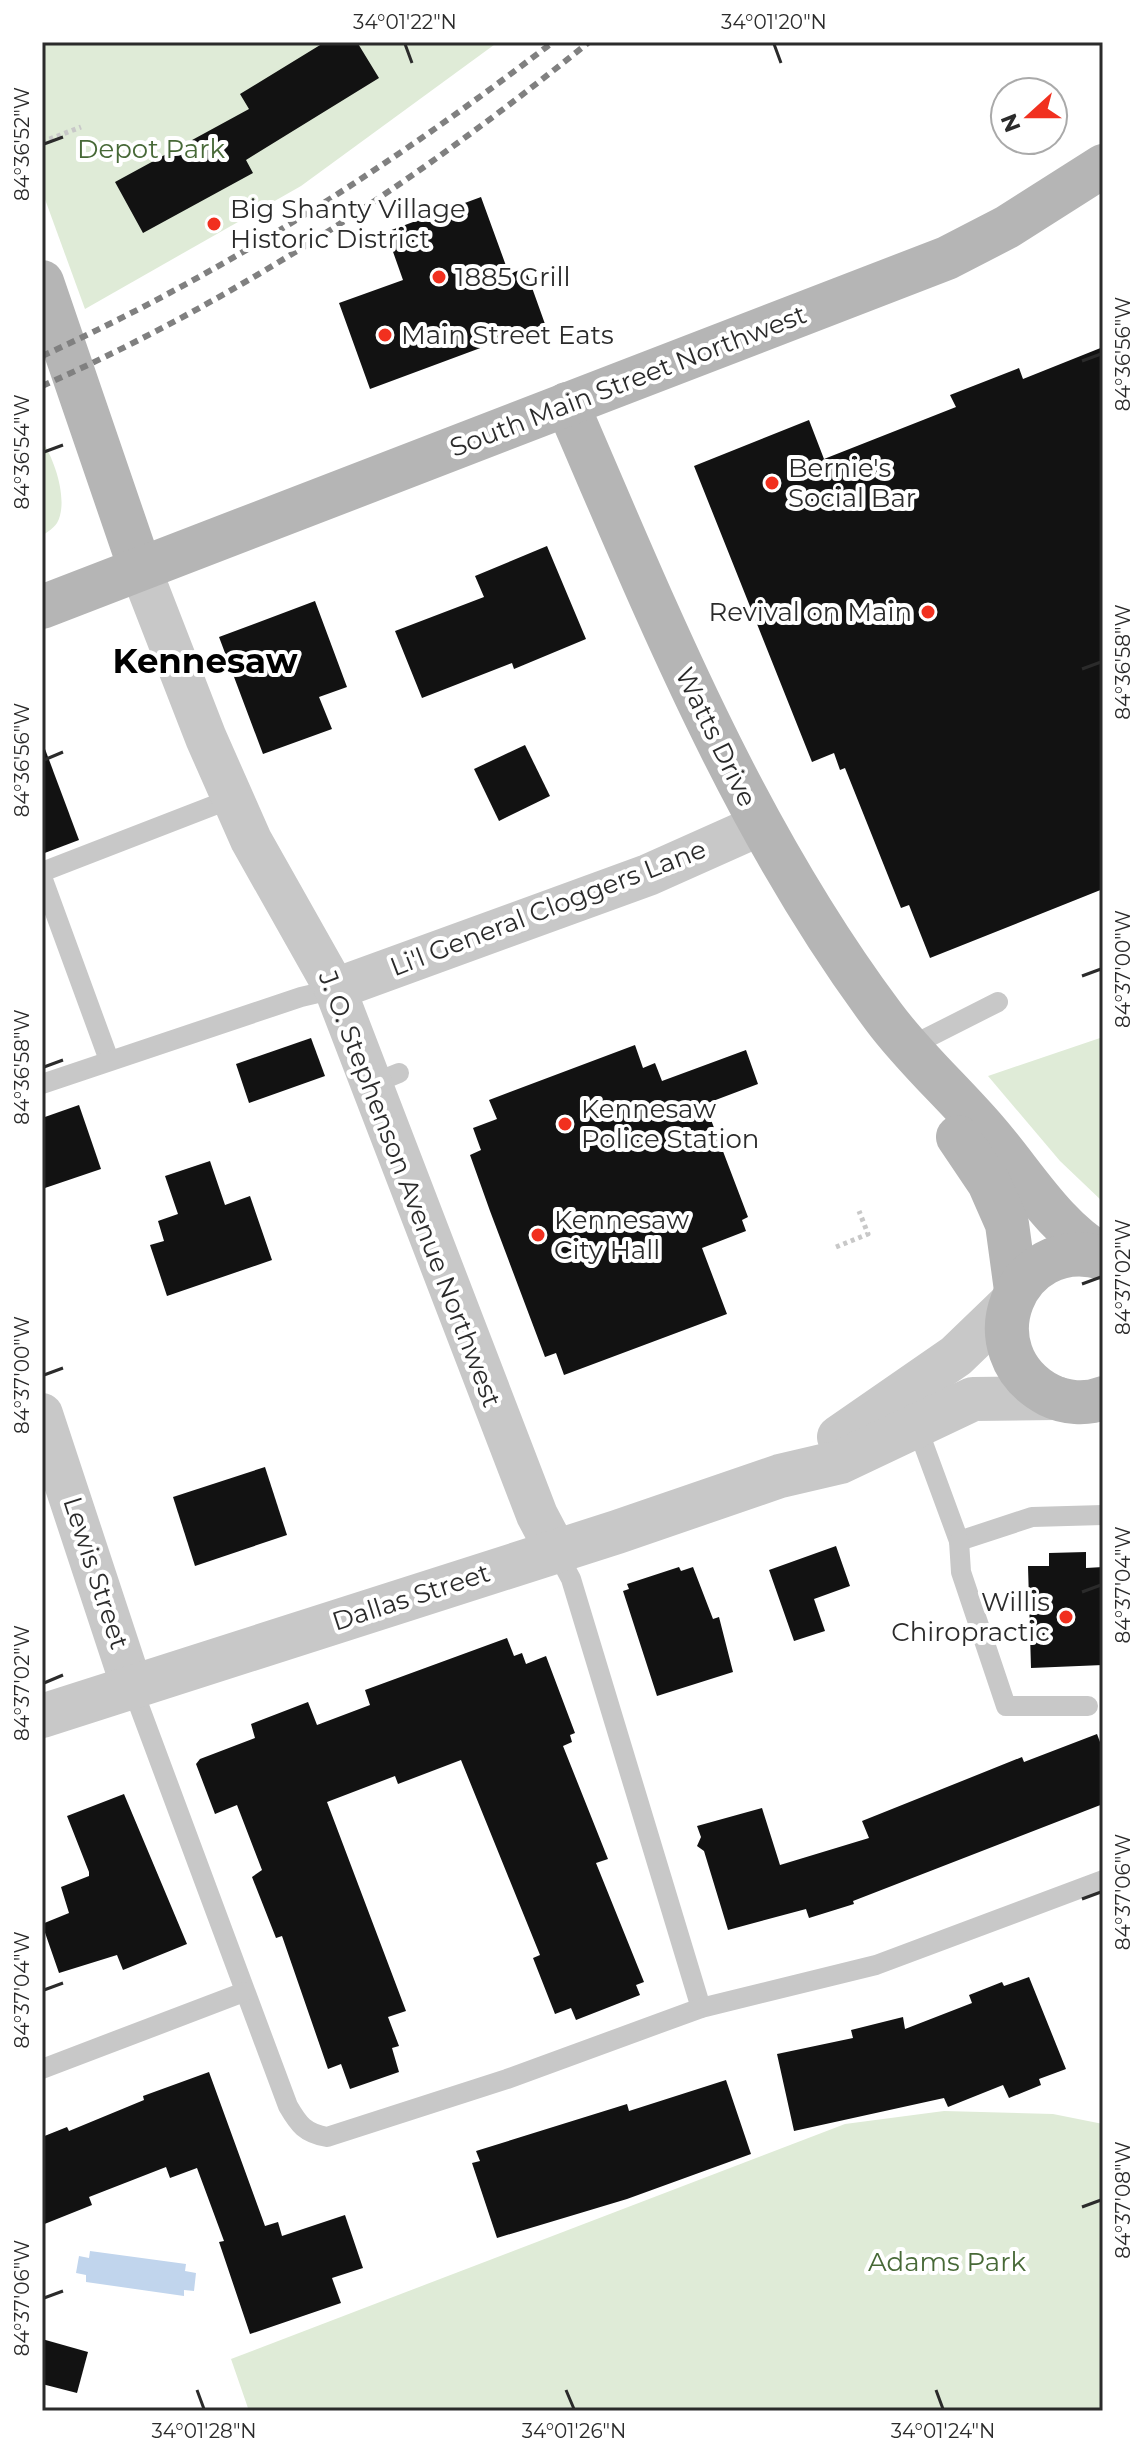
<svg xmlns="http://www.w3.org/2000/svg" width="1145" height="2453" font-family="Montserrat,sans-serif">
<style>
.green{fill:#dfebd7}
.water{fill:#c1d5ed}
.building{fill:#121212}
.lines{fill:none;stroke-linecap:round;stroke-linejoin:round}
.path{stroke:#c8c8c8;stroke-width:5;stroke-dasharray:4 4;stroke-linecap:butt}
.service{stroke:#c8c8c8;stroke-width:20}
.minor{stroke:#c8c8c8;stroke-width:42}
.tertiary{stroke:#c8c8c8;stroke-width:44}
.secondary{stroke:#b5b5b5;stroke-width:44}
.rail{stroke:#808080;stroke-width:6;stroke-dasharray:8 6;stroke-linecap:butt}
.ticks{fill:none;stroke:#2b2b2b;stroke-width:3}
.poi-dot{fill:#f1301f;stroke:#fff;stroke-width:3}
.labels{text-anchor:middle;dominant-baseline:central;stroke-width:8;stroke-linejoin:round;paint-order:stroke}
.park-label{font-size:26px;fill:#476937;stroke:#fff}
.poi-label{font-size:26px;fill:#2b2b2b;stroke:#fff;text-anchor:start}
.street-label{font-size:26px;fill:#2b2b2b;stroke:#fff}
.district-label{font-size:34px;font-weight:bold;fill:#000;stroke:#fff}
.neatline{fill:none;stroke:#2b2b2b;stroke-width:3}
.ticks-label{font-size:20px;text-anchor:middle;fill:#2b2b2b}
</style>
<rect width="100%" height="100%" fill="#fff"/>
<g class="green">
<path d="M42,42h456l-197,144 -216,123 -43,-118z"/>
<path d="M42,441c13,19 27,61 15,82 -3,5 -10,9 -15,13z"/>
<path d="M1103,1037v165l-43,-41 -72,-85z"/>
<path d="M944,2111l109,3 50,10v287h-854l-18,-52 614,-235z"/>
</g>
<path class="water" d="M90,2251l96,13 -1,7 11,2 -2,18 -10,-1v6l-98,-14v-7l-10,-2 3,-17 10,2z"/>
<g class="building">
<path d="M325,42h32l22,36 -133,82 7,13 -110,60 -28,-51 134,-73 -9,-15z"/>
<path d="M481,197l28,77 16,-6 20,56 -175,65 -31,-86 64,-23 -17,-48z"/>
<path d="M1103,347v542l-173,69 -21,-53 -8,3 -56,-140 -5,2 -6,-17 -22,9 -118,-296 115,-46 15,39 132,-52 -6,-12 69,-27 4,11z"/>
<path d="M547,546l39,93 -72,30 -2,-6 -90,35 -27,-67 89,-34 -9,-21z"/>
<path d="M315,601l32,86 -28,10 13,32 -69,25 -44,-117z"/>
<path d="M525,745l25,51 -51,25 -25,-52z"/>
<path d="M42,749h3l34,91 -37,14z"/>
<path d="M311,1038l14,38 -76,27 -13,-39z"/>
<path d="M635,1045l8,23 12,-5 7,18 84,-31 12,34 -53,20 43,113 -6,3 4,11 -44,17 25,66 -163,61 -8,-22 -11,4 -55,-146 -20,-56 11,-5 -8,-22 24,-9 -8,-19z"/>
<path d="M79,1105l22,64 -59,20v-71z"/>
<path d="M210,1161l15,44 25,-9 22,64 -105,36 -17,-51 14,-4 -6,-20 20,-7 -13,-38z"/>
<path d="M265,1467l22,68 -92,31 -22,-69z"/>
<path d="M836,1546l14,40 -36,13 11,32 -31,10 -25,-71z"/>
<path d="M1086,1552v16l17,-1v98l-72,3 -3,-102h21v-13z"/>
<path d="M679,1567l2,4 12,-4 20,52 6,-2 14,55 -76,24 -34,-105 6,-2 -2,-5z"/>
<path d="M507,1638l7,18 8,-3 4,11 20,-8 29,77 -5,2 2,7 -9,4 45,113 -12,4 48,119 -8,3 4,10 -64,25 -5,-12 -16,6 -22,-56 7,-3 -79,-195 -63,24 -3,-8 -68,26 79,209 -18,6 11,29 -7,2 7,24 -49,17 -9,-25 -13,5 -46,-133 -6,2 -24,-61 10,-7 -25,-65 -22,9 -19,-50 4,-5 55,-21 -4,-14 57,-22 9,23 53,-20 -5,-15z"/>
<path d="M1097,1734l6,16v54l-250,97 1,3 -45,14 -3,-9 -78,21 -24,-79 -7,-5 4,-9 -4,-11 65,-18 18,57 89,-27 -7,-17 160,-64 2,5z"/>
<path d="M124,1794l63,150 -64,26 -6,-15 -58,18 -17,-49 27,-11 -8,-26 28,-11v-4l-22,-56z"/>
<path d="M1029,1977l37,92 -27,10 2,6 -32,13 -6,-13 -55,22 -4,-9 -150,33 -17,-77 76,-16 -2,-8 52,-13 2,12 67,-26 -3,-8 33,-13 2,4z"/>
<path d="M209,2072l56,154 13,-4 4,14 63,-21 18,53 -31,10 9,25 -91,31 -31,-92 5,-1 -27,-73 -27,10 -4,-11 -77,30 3,8 -50,20v-88l25,-10 2,4 75,-31 -1,-4z"/>
<path d="M726,2080l25,74 -124,45 -130,39 -25,-75 8,-2 -4,-10 151,-47 2,7z"/>
<path d="M42,2339l46,13 -11,41 -35,-9z"/>
</g>
<g class="lines">
<g class="path">
<path d="M42,142l39,-15"/>
<path d="M836,1247l32,-13 -9,-23"/>
</g>
<g class="service">
<path d="M42,872l191,-74"/>
<path d="M42,877l67,183"/>
<path d="M907,1048l91,-46"/>
<path d="M42,1084l259,-87 34,-8"/>
<path d="M372,1084l27,-11"/>
<path d="M916,1424l43,117 73,-24 71,-2"/>
<path d="M959,1541l2,31 45,134h82"/>
<path d="M556,1551l15,28 130,429"/>
<path d="M132,1687l156,419c11,19 17,27 39,31l180,-58 194,-71 175,-43 227,-85"/>
<path d="M42,2069l202,-77"/>
</g>
<g class="minor">
<path d="M140,568l66,170 45,102 84,149 202,526 19,36"/>
<path d="M335,989l313,-114 112,-50"/>
<path d="M42,1414l90,273"/>
</g>
<g class="tertiary">
<path d="M839,1437l117,-81 53,-51"/>
<path d="M42,1716l575,-184 163,-56 60,-14 133,-63 83,-1"/>
</g>
<g class="secondary">
<path d="M42,282l98,286"/>
<path d="M567,404c91,211 177,426 316,612 31,42 71,77 105,117 37,43 65,93 115,123"/>
<path d="M42,607l905,-349 60,-31 96,-61"/>
<path d="M958,1137l31,46 18,41 9,66"/>
<path d="M1103,1258c-89,-25 -135,94 -54,137 16,8 37,10 54,3"/>
</g>
<g class="rail">
<path d="M42,356c183,-83 352,-192 511,-314"/>
<path d="M42,386c199,-88 379,-208 547,-344"/>
</g>
</g>
<path class="ticks" d="M405,44l7,19M774,44l7,19M44,144l19,-7M1082,361l19,-7M44,452l19,-7M1082,669l19,-7M44,760l19,-8M1082,976l19,-7M44,1067l19,-7M1082,1284l19,-7M44,1375l19,-7M1082,1592l19,-7M44,1683l19,-8M1082,1899l19,-7M44,1990l19,-7M1082,2207l19,-7M44,2298l19,-7M197,2390l7,19M566,2390l8,19M936,2390l7,19"/>
<g class="poi-dot">
<circle cx="214" cy="224" r="8"/>
<circle cx="439" cy="277" r="8"/>
<circle cx="385" cy="335" r="8"/>
<circle cx="772" cy="483" r="8"/>
<circle cx="928" cy="612" r="8"/>
<circle cx="565" cy="1124" r="8"/>
<circle cx="538" cy="1235" r="8"/>
<circle cx="1066" cy="1617" r="8"/>
</g>
<g class="labels">
<g class="park-label">
<text x="151" y="149">Depot Park</text>
<text x="947" y="2262">Adams Park</text>
</g>
<g class="poi-label">
<text x="230" y="209">Big Shanty Village<tspan x="230" dy="30">Historic District</tspan></text>
<text x="455" y="277">1885 Grill</text>
<text x="401" y="335">Main Street Eats</text>
<text x="788" y="468">Bernie's<tspan x="788" dy="30">Social Bar</tspan></text>
<text x="912" y="612" text-anchor="end">Revival on Main</text>
<text x="581" y="1109">Kennesaw<tspan x="581" dy="30">Police Station</tspan></text>
<text x="554" y="1220">Kennesaw<tspan x="554" dy="30">City Hall</tspan></text>
<text x="1050" y="1602" text-anchor="end">Willis<tspan x="1050" dy="30">Chiropractic</tspan></text>
</g>
<g class="street-label">
<text transform="translate(628 381) rotate(-21)">South Main Street Northwest</text>
<text transform="translate(716 737) rotate(64)">Watts Drive</text>
<text transform="translate(548 908) rotate(-21)">Li'l General Cloggers Lane</text>
<text transform="translate(410 1189) rotate(69)">J. O. Stephenson Avenue Northwest</text>
<text transform="translate(96 1573) rotate(72)">Lewis Street</text>
<text transform="translate(411 1597) rotate(-18)">Dallas Street</text>
</g>
<g class="district-label">
<text x="205" y="661">Kennesaw</text>
</g>
</g>
<rect width="1145" height="2453" fill="none" stroke="#ffffff" stroke-width="88"/>
<g transform="translate(1029 116) rotate(249)"><circle r="38" fill="#ffffff" stroke="#aaaaaa" stroke-width="2"/>
<path d="M0-6L14 30L0 20L-14 30Z" fill="#f1301f"/>
<text y="-12" font-size="22" font-weight="bold" text-anchor="middle" fill="#2b2b2b">N</text>
</g>
<rect x="44" y="44" width="1057" height="2365" class="neatline"/>
<g class="ticks-label">
<text x="405" y="29">34°01'22"N</text>
<text x="774" y="29">34°01'20"N</text>
<text transform="translate(22 144) rotate(-90)" y="7">84°36'52"W</text>
<text transform="translate(1123 354) rotate(-90)" y="7">84°36'56"W</text>
<text transform="translate(22 452) rotate(-90)" y="7">84°36'54"W</text>
<text transform="translate(1123 662) rotate(-90)" y="7">84°36'58"W</text>
<text transform="translate(22 760) rotate(-90)" y="7">84°36'56"W</text>
<text transform="translate(1123 969) rotate(-90)" y="7">84°37'00"W</text>
<text transform="translate(22 1067) rotate(-90)" y="7">84°36'58"W</text>
<text transform="translate(1123 1277) rotate(-90)" y="7">84°37'02"W</text>
<text transform="translate(22 1375) rotate(-90)" y="7">84°37'00"W</text>
<text transform="translate(1123 1585) rotate(-90)" y="7">84°37'04"W</text>
<text transform="translate(22 1683) rotate(-90)" y="7">84°37'02"W</text>
<text transform="translate(1123 1892) rotate(-90)" y="7">84°37'06"W</text>
<text transform="translate(22 1990) rotate(-90)" y="7">84°37'04"W</text>
<text transform="translate(1123 2200) rotate(-90)" y="7">84°37'08"W</text>
<text transform="translate(22 2298) rotate(-90)" y="7">84°37'06"W</text>
<text x="204" y="2438">34°01'28"N</text>
<text x="574" y="2438">34°01'26"N</text>
<text x="943" y="2438">34°01'24"N</text>
</g>
</svg>
